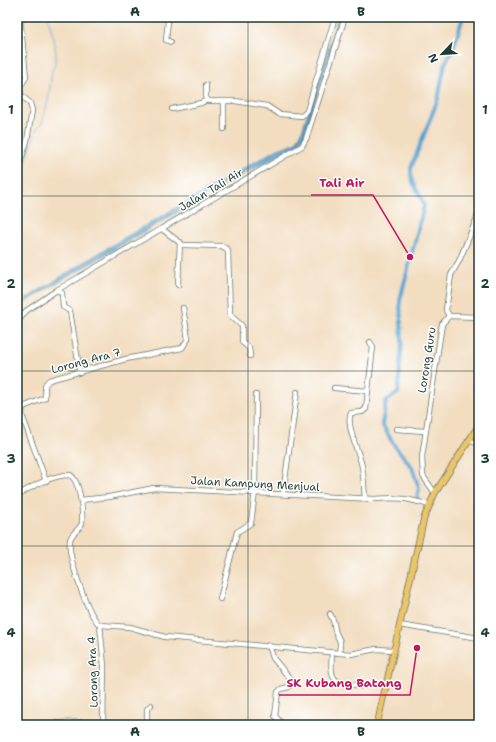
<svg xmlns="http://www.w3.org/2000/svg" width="496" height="742" font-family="'Shantell Sans',sans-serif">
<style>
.water{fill:#59a3d0;stroke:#3c7082}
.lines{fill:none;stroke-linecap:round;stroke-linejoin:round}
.stream{stroke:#59a3d0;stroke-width:1}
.canal{stroke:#59a3d0;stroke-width:4}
.minor-casing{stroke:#697565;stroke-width:6}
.major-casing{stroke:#697565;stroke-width:7}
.minor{stroke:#fff;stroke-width:4.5}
.major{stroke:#ecc569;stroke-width:5.5}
.grid{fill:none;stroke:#1f3d34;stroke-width:1;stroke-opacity:0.55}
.labels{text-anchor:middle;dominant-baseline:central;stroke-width:3;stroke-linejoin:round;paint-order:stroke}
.street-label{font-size:11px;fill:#1f3d34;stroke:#fff}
.leader{fill:none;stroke:#c2185b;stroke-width:1.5}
.callout-dot{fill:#c2185b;stroke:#fff;stroke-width:1.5}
.callout-label{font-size:12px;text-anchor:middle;font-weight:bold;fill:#c2185b;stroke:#fff;stroke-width:3;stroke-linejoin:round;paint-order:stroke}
.neatline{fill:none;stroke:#1f3d34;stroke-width:1.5}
.grid-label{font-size:13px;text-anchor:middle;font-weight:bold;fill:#1f3d34}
</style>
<rect width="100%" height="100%" fill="#fff"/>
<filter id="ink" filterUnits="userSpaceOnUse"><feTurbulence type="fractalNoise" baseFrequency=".025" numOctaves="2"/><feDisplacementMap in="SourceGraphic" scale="8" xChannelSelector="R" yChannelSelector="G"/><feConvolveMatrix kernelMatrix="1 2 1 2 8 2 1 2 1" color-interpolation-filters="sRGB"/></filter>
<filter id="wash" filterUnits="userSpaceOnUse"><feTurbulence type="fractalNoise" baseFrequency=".012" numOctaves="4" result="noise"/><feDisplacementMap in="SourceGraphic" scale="16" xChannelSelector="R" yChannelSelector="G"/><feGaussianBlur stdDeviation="0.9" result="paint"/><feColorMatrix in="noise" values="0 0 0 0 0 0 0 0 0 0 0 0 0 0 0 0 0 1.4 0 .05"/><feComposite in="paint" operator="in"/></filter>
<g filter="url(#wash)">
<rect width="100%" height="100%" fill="#f2ddc0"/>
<path class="water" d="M338,17h3l-32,104 -5,15 -7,10 -65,34 -205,121 -10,11v-5l4,-5 91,-57 139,-81 27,-15 17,-6 6,-9z"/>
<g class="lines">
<path class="stream" d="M17,190l19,-60 6,-7 6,-22 4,-30 2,-4 2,-10 -1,-13 -7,-27"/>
<path class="canal" d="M417,498l2,-9 -7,-22 -18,-22 -12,-21 4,-23 12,-8 4,-51 -2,-42 24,-94c-4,-16 -14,-20 -13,-38l27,-69 7,-36 8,-14 10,-32"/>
</g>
</g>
<g filter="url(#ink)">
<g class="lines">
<defs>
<g id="minor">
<path d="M164,17l4,4 -2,19 5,2"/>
<path d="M17,79l5,17 8,7 2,7 -5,31 -10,31"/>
<path d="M206,85v13l3,3h26l32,5 12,8 23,2 5,-5 28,-94"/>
<path d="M19,89l7,-12 -6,-60"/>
<path d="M172,109l29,-6 6,-3"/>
<path d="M224,129v-28"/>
<path d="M162,229l21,16 39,1 6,4 2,65 12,11v16l7,6 1,8"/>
<path d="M178,285l2,-43"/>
<path d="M57,290l5,3 1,14 7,4 10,62"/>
<path d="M449,316l-3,-6 5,-35 8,-14 20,-48"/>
<path d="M449,316l30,1"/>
<path d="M17,323l9,-12 31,-21 245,-144 4,-7 39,-122"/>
<path d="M334,388l34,3"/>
<path d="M396,429l29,2"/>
<path d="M469,440l10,4"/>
<path d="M46,481l-24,-66 1,-8 22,-9v-13l4,-5 77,-21 56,-11 6,-9 -5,-31"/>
<path d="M435,493l-12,-17 -1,-19 20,-133 7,-8"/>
<path d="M283,494l14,-102"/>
<path d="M17,496c15,-10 34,-21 53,-21 10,5 13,37 12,48 -2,7 -10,9 -12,17 -3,15 18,76 30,85l4,41 -1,59"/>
<path d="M365,499c-1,-11 -1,-22 -3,-32 -2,-13 -17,-42 -11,-54l11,-1 4,-3 7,-62 -3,-5"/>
<path d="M81,500l28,-3 45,-9 220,11c22,-2 33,-1 55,6"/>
<path d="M479,516v4"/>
<path d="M220,599l17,-67 14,-9 4,-31 1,-97"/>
<path d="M330,614c4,6 4,10 5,16 3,12 7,6 4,23"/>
<path d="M100,625l30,2 35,10 186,17 25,-5 18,1"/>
<path d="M399,625l80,13"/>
<path d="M269,645l4,13 18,22 -2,7 -8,2 -3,3 -3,24 8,9"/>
<path d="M332,652c-2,31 0,30 30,34"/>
<path d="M17,724l80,-2 5,3"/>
<path d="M147,725v-16l4,-4"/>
</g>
<path id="major" d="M377,725l47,-207 11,-25 44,-68"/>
</defs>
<use href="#minor" class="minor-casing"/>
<use href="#major" class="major-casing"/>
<use href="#minor" class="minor"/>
<use href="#major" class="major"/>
</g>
</g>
<path class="grid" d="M248,17v708M17,196h462M17,371h462M17,546h462"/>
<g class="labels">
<g class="street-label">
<text transform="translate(211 190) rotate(-31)">Jalan Tali Air</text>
<text transform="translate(427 360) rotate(-81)">Lorong Guru</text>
<text transform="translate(86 361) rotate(-15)">Lorong Ara 7</text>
<text transform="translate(255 484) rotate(3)">Jalan Kampung Menjual</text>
<text transform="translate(93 672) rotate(-92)">Lorong Ara 4</text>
</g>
</g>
<path class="leader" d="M410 257L373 195H311M417 648L410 695H279"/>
<g class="callout-dot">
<circle cx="410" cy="257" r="4"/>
<circle cx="417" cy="648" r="4"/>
</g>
<g class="callout-label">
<text x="342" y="187">Tali Air</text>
<text x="344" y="687">SK Kubang Batang</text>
</g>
<rect width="496" height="742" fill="none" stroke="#fff" stroke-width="44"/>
<g transform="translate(442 54) rotate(245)" stroke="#ffffff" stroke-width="3" paint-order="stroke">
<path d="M0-3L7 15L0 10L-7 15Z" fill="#1f3d34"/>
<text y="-6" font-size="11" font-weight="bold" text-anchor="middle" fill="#1f3d34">N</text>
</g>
<rect x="22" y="22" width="452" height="698" class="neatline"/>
<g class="grid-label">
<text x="135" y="16">A</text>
<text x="361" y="16">B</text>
<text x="11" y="114">1</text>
<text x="485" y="114">1</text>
<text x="11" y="288">2</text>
<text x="485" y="288">2</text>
<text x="11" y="463">3</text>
<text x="485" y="463">3</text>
<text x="11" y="637">4</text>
<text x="485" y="637">4</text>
<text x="135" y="736">A</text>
<text x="361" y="736">B</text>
</g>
</svg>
